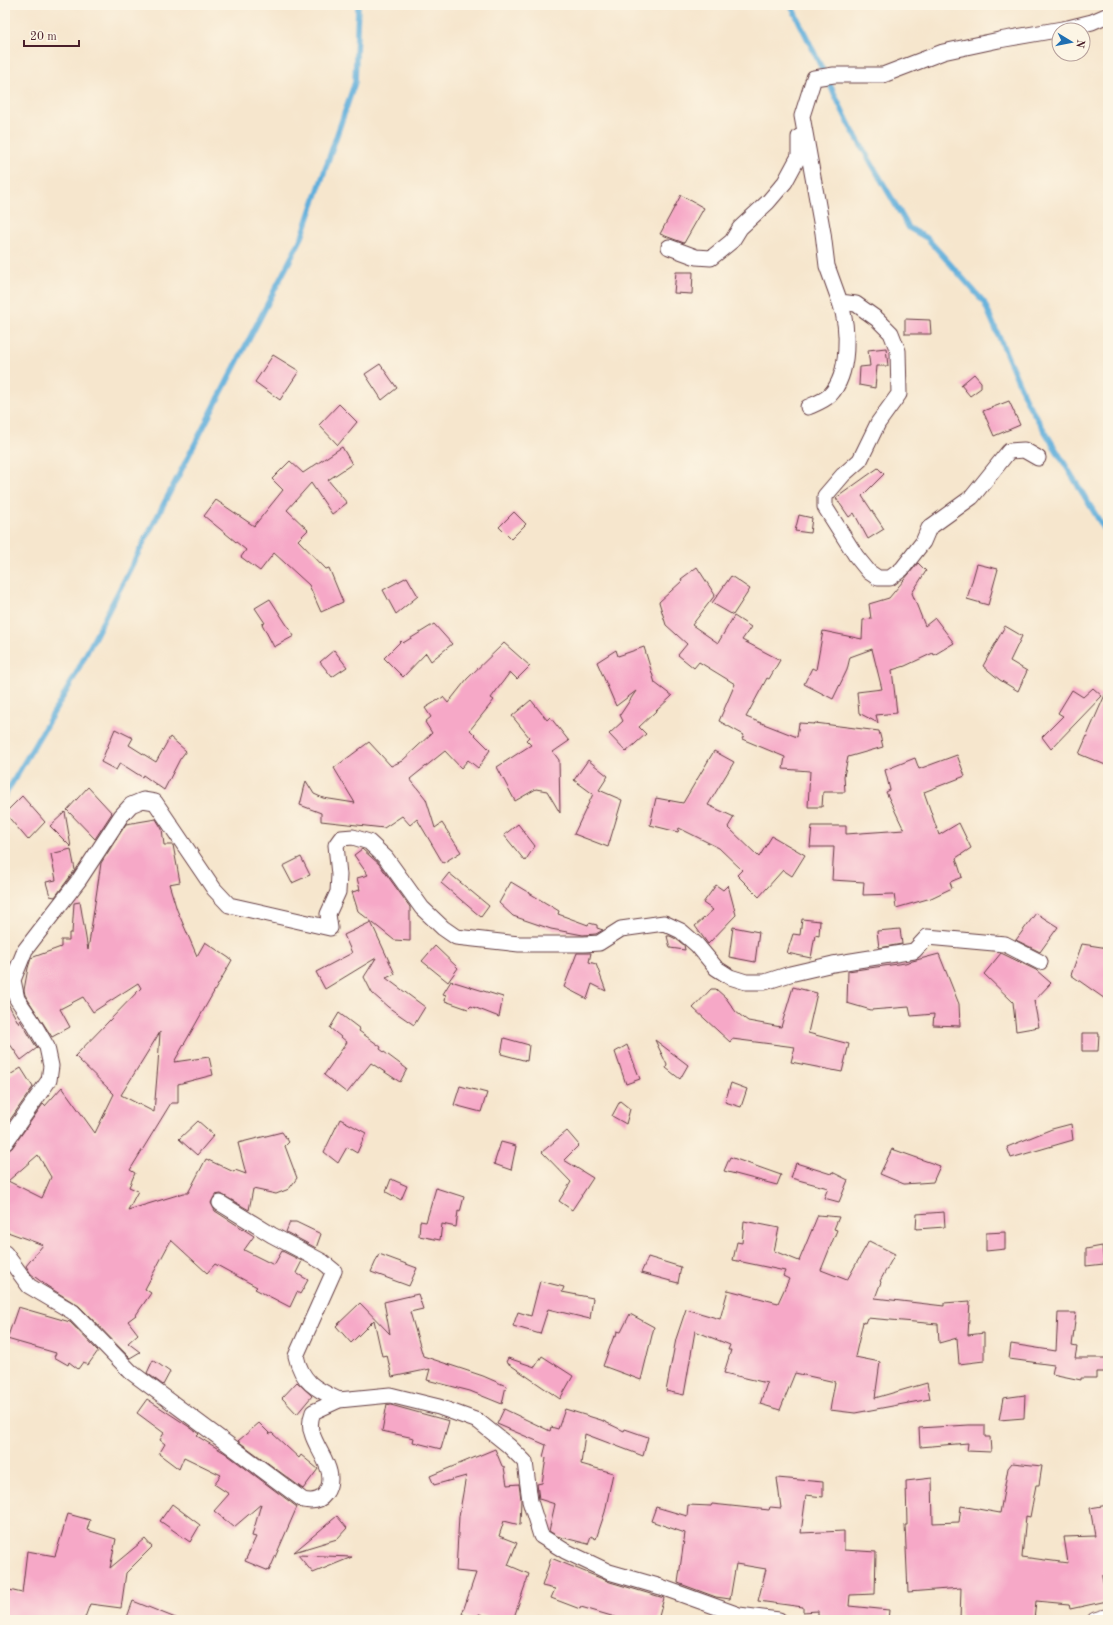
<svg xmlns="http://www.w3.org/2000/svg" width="1113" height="1625" font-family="'Old Standard TT',serif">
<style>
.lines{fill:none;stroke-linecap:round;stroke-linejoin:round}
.stream{stroke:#61afdb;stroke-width:5.5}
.building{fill:#f6a8c7;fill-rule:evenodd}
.street-casing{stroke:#643d43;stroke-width:17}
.street{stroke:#fff;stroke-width:15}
</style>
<rect width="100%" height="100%" fill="#fcf5e5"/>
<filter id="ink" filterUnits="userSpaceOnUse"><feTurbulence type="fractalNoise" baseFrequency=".025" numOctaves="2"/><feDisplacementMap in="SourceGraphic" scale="8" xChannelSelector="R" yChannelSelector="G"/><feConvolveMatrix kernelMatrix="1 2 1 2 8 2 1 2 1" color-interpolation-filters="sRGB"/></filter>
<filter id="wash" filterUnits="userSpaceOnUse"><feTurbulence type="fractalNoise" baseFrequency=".012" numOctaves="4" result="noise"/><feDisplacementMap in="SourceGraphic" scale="16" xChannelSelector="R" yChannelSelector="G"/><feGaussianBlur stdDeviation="0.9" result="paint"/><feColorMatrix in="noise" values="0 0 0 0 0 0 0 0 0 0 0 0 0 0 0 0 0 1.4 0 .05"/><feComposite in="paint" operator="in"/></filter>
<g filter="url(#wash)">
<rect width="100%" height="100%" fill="#f6e6cd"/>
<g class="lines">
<g class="stream">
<path d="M791,5l60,123 58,100 18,10 57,64 43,100 81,133"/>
<path d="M5,795l66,-112 231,-446 53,-155 3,-77"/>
</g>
</g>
<g id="blocks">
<g class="building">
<path d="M681,195l23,13 -20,35 -24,-9z"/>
<path d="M676,272h17l-1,22 -18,-1z"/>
<path d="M905,319l25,1 1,14h-26z"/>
<path d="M886,348l2,18h-11l-2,22 -16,-3 1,-18 10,-1 -2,-16z"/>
<path d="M273,355l26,16 -19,29 -25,-18z"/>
<path d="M380,364l17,24 -15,12 -17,-26z"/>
<path d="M974,374l7,8v6l-11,8 -9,-11z"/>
<path d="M1009,401l11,24 -26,11 -11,-25z"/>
<path d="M339,404l18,18 -19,23 -19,-20z"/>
<path d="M342,447l10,17 -24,16 19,23 -15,11 -21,-31 -24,27 21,20 -10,10 28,29 3,-1 14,34 -22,10 -12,-27 -35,-32 -14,18 -19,-14 5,-7 -42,-34 12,-16 38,26 29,-36 -11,-11 18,-18 13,12z"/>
<path d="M878,468l6,6 -22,22 22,33 -16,10 -14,-26 -5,4 -13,-19z"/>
<path d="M514,512l12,12 -15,15 -12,-12z"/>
<path d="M799,515l13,3 -2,15 -15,-2z"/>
<path d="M918,563l8,8 -14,22 13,33 10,-8 19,25 -20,12 -1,-2 -28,13 -13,4 5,43 -21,2 2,8 -19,-10 -2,-21 25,-3 -10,-40 -22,8 -3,13 -14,29 -29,-15 8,-16 4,2 7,-39 39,8 1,-19 8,-1 -2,-15 20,-6z"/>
<path d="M977,564l21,5 -10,36 -21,-6z"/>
<path d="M697,567l18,28 -23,30 26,18 16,-27 17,11 -9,13 38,20 -11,19 -2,-1 -21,39 51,20 2,-14 15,1 1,-1 64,8 4,16 -35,10 -4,19 1,16h-22l-1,15h-14l2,-36 -27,-2 2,-12 -43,-18 2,-4 -25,-14 16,-37 -36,-22 -5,6 -16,-13 9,-11 -21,-19 -7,-23 23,-21 -1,-2z"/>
<path d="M731,576l19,13 -17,26 -21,-12z"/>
<path d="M407,577l11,19 -22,18 -13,-24z"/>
<path d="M270,599l24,37 -20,11 -12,-23 3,-1 -10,-15z"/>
<path d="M434,624l18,20 -21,17 -5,-8 -23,24 -19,-19 17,-17 2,2z"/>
<path d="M1005,626l17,10 -12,25 17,10 -9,20 -18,-11 -17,-14z"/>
<path d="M504,643l26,23 -13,13 -7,-7 -19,26 3,2 -24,30 20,20 -12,18 -10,-8 -7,8 -16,-17 -35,28 16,20 9,29 7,-5 19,29 -18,11 -26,-44 -7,6 -8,-9 -18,12 -63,-7v-8l-21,-8 6,-24 8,13 9,4 32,5 -21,-35 35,-26 22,24 11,-5 30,-28 -7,-11 6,-5 -6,-9 18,-11 5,6 19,-24z"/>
<path d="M644,647l11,36 17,13 -33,31 7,7 -20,18 -17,-18 14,-13 -3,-6 16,-24 -20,15 -19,-44 19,-12 2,6z"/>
<path d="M334,650l13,17 -15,10 -12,-15z"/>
<path d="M1093,688l9,8 -51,53 -9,-12 21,-21 -5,-3 14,-23 11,7z"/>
<path d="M1108,688v78l-29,-12z"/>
<path d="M531,700l16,20 3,-3 19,24 -16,11 6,8 1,53 -13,-22 -11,-2 -21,12 -18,-34 34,-22 -5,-5 3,-3 -17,-21z"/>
<path d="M115,729l18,9 -4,7 27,17 14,-25 16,14 -6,8 -16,31 -21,-15 -1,2 -22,-14 -4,7 -15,-8z"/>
<path d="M714,751l20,11 -26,43 26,12 -6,10 31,30 13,-21 33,19 -13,21 -9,-6 -24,27 -22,-22 5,-5 -23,-22 -40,-20 -1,4 -28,-7 6,-27 27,5z"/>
<path d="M957,755l8,21 -41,16 15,43 20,-12 12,25 -15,10 6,19 -12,5 2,6 -21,10 -35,10 -2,-14 -31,1 1,-13 -32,-2 2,-33h-24l2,-21h34v8l58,-4 -18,-38 4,-2 -5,-20 30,-12 4,11z"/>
<path d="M588,760l20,16 -9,14 23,10 -14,47 -34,-13 19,-40 -19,-14z"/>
<path d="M88,787l24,26 -17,26 -28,-29z"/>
<path d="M22,796l23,26 -17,18 -23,-27z"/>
<path d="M65,812l6,35 -21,-21z"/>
<path d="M156,819l6,10 2,16h9l7,37 -11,2 8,26 20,46 8,-14 27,18 -58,102 35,-5 4,18 -35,9v19h-7l-41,67 5,3 -6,14 9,4 -10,19 56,-17h4l18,-34 28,13 1,-2 11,4 -8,-31 44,-11 7,10 -4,4 12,32 -8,11 -13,5 -23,-5 -4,21 -28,-16 -6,1 -4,8 4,8 39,25 -10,14 30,15 8,-14 20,10 -6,12 12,7 -8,14 -3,-2 -7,15 -35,-18 2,-2 -42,-23 -8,9 -36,-33 -26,49 6,4 -15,22 -8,6 10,13 -10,9 12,9 -10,6 -51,-52 -32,-20 -16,-12 -5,-8 17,-21 -38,-14v-79l7,-4 31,-44 2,2 17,-19 33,46 19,-39 -39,-38 66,-68 -3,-5 -45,29 -10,-15 -23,12 10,18 -18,10 -27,-42 -1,-5 4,-22 3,-10 30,-11v-7h8v-7h3l2,-30 6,-1 8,48 13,-87 25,-39zM160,1032l-2,32 -4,48 -33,-17zM38,1155l13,22 -9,21 -34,-17z"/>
<path d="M518,824l17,22 -10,15 -21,-26z"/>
<path d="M71,849l4,21 -20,27 -5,-1 -4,-14 10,-2 -5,-26z"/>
<path d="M362,849l17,15 31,43v34l-16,-1 -36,-29 -6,-19 8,-2 -3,-12 11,-3 -14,-20z"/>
<path d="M301,857l9,18 -18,8 -9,-17z"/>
<path d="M449,873l40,33 -8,11 -40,-34z"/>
<path d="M511,882l48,29 -1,3 30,11 1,-2 8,2v3l6,2 -7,4 -13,1 -32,-6 -38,-13 -14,-13z"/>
<path d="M716,885l7,5 5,-5 8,30 -28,29 -13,-18 18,-16 -10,-7z"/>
<path d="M1036,913l22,14 -18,25 -24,-12z"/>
<path d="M802,919l18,2 -1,15 -4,-1 -4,23 -24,-5 6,-19 7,1z"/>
<path d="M371,922l24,52 -9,4 39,29 -11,18 -26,-18 -16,-14 -8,-16 12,-19 -51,31 -9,-17 36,-19 -8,-18z"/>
<path d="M733,927l26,5 -4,30 -26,-5z"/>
<path d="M900,929l2,15 -23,4 -2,-17z"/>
<path d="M667,936h3l6,3 8,6 1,5 -15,-2z"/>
<path d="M1082,944l26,4v53l-37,-26z"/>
<path d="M435,946l23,22 -10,14 -26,-21z"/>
<path d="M577,953h14l-2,9 7,2 10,27 -14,-7 -5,15 -23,-12z"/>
<path d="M1001,953l35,17 15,13 -17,18 5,26 -23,4 -3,-29 -29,-28z"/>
<path d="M939,954l20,50 1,22 -27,-1 1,-11 -23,2 -2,-9 -38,3 -24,-7 1,-32 57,-8z"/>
<path d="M451,981l52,16 -4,20 -28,-11 -3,3 -23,-8 1,-6 -3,-1z"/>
<path d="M793,987l24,6 -9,40 41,11 -7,28 -51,-10 4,-15 -63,-8 -2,3 -37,-34 18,-19h5l10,9 10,14 12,9 33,6z"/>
<path d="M5,998l14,26 1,-4 17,28 -16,12 -16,-23z"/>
<path d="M339,1013l21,16 -1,2 22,16 -1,2 27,20 -7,13 -29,-19 -24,30 -23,-18 23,-33 -17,-14z"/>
<path d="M1082,1033h17l-1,18h-16z"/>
<path d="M504,1038l25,7 -2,16 -26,-7z"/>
<path d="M655,1040l33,25 -8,14 -14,-11 1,-3z"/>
<path d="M627,1045l13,34 -14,5 -11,-32z"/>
<path d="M21,1068l12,19 -28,40v-49z"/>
<path d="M731,1083l16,6 -6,18 -16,-5z"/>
<path d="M460,1086l27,7 -6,19 -27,-7z"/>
<path d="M620,1101l10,8 -4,15 -14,-8z"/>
<path d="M340,1119l26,14 -9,20 -10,-6 -9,16 -14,-11z"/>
<path d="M198,1121l16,14 -17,20 -18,-16z"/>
<path d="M1071,1124l2,16 -62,18 -4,-11 45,-18z"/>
<path d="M567,1131l12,14 -15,15 29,18 -21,32 -13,-9 12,-19 -29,-30z"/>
<path d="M501,1142l15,4 -5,24 -17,-6z"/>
<path d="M892,1149l48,17 -7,16 -29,2 -24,-10z"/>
<path d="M730,1157l51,18 -4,10 -53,-14z"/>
<path d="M796,1163l35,11 1,-2 16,8 -9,22 -15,-4 4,-10 -37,-10z"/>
<path d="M391,1179l16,7 -6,14 -15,-8z"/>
<path d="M436,1188l28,9 -4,15 -2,-1 -2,16 -14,-3 -2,16 -21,-4 1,-15 6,1z"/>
<path d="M944,1212l1,15 -29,2 1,-15z"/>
<path d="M818,1215l21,2 -5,12 3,1 -16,40 26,10 22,-39 26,13 -15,27 1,1 -6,16 69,8v-3l26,-2 -2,34 16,-2v28l-25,3 -2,-26 -18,5 -1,-19 -71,-6 -2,5 -2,-1 -8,35 25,5 -5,36 52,-15 3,16 -75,14 -25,-3 5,-28 -40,-9 -15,37 -20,-6 7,-21 -43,-10 7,-23h-3l2,-5 -35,-14 -11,64 -18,-4 10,-52 10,-30 34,10 8,-29 50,13 11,-24 -6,-3 2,-5 -52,-11 4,-18 5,1 2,-22 35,7 -5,23 25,10z"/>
<path d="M290,1222h6l25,12 -5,14 -30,-16z"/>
<path d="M1005,1232v17l-19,2v-18z"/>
<path d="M1102,1246l2,18 -18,2v-17z"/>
<path d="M379,1254l38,14 -8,18 -38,-14z"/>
<path d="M648,1257l33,10 -3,16 -37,-10z"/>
<path d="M540,1281l24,6 -2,5 31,6 -3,21 -42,-10 -8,25 -27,-8 5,-14 13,4z"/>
<path d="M418,1294l5,15 -13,3 13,44 60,20 23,10 -4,18 -32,-13 -43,-11 3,-11 -38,8 -5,-22 -5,1 -8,-36 -23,23 -15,-17 24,-23 30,31 -6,-32z"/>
<path d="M18,1307l52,15 28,29 -10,14 -5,-3 -5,7 -9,-7 -1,3 -14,-8 2,-4 -49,-14z"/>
<path d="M1058,1313h18l-4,33 5,1 -2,11h32v14h-11v6h-15v2l-29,-6 2,-9 -45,-6 2,-15 45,7z"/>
<path d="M630,1314l24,13 -13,53 -38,-14 11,-30 2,1 1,-6 4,1z"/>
<path d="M542,1356l31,20 -13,23 -54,-37 2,-4 27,9z"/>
<path d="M153,1360l17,12 -7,13 -16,-12z"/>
<path d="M297,1382l15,14 -15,18 -15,-16z"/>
<path d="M1025,1395l-1,23 -25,2 4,-22z"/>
<path d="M147,1399l41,27 11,8 -2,2 28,17 72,54 -28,64 -24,-10 11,-24 -4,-1 9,-32 -27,23 -20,-16 15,-17 -15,-10 7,-9 -37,-18 -5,12 -20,-15 6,-10 -5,-4 4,-7 -27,-20z"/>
<path d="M387,1404l62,17 -8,28 -28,-7 1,-4 -32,-7z"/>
<path d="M504,1409l46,22 1,-4 7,2 7,-20 36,11 23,11 1,-2 23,8 -5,19 -58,-22 -4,30 32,9 -8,39 -9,27 -5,-3 -3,8 -31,-8 -8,-5 6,-27 -16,-5 -2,-15 5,-1 4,-25 -3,-1 3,-12 -49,-21z"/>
<path d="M259,1423l11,11 2,-1 27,25 2,-3 17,14 -15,20 -65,-48z"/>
<path d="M969,1425h16v12h5l1,15 -24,-1 1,-8 -48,4 -1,-19z"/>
<path d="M495,1449l7,17 2,1 3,18 12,-1 2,15 -1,26 -16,-4 -5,15 18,7 -9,22 21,9 -16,46h-16l-18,-6 -2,6h-3l-12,-6 14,-41 -20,-2 3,-55 7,-40 -32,9 -4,-9z"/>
<path d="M1012,1463l30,3 -3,19h-3l-6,32 -4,-1 -4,41 46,6 -4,-26 31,-1 -5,-28 18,-3v70l-6,1 5,25 -37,8 -1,-5 -33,-3 -2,19h-74l1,-32 -53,4 -3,-67h2l-1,-44 26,-3 1,45 26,-1 2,-16 39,7 8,-45z"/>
<path d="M777,1478l46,4v15l-17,-2 -5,38 43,-2v19l32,2 -1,42 -25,1 -1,11 40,4 -1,10h-53l-17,-4v-5l-15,1v-5l-45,-6 8,-32 -30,-5 -6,35 -14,-2 -38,-14 7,-50 -34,-12 5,-14 31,9 1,-11 23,1 1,-2 57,6 1,-3 11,1z"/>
<path d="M172,1504l28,21 -10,17 -30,-21z"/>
<path d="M68,1514l22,6 -3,10 29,9 -6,29 35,-29 7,8 -26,26 -5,35 -31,-4 -6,16h-79v-31l17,4 5,-42 28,5z"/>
<path d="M337,1516l10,12 -10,11 -43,13z"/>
<path d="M298,1555l54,2 -39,16z"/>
<path d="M551,1558l59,24 54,16 -6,22h-33l-44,-13 -1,2 -29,-11 4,-9 -13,-3z"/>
<path d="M133,1601l45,18v1h-52z"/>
</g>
</g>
</g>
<g filter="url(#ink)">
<use href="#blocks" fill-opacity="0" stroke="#643d43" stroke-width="1"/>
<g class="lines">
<defs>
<g id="street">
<path d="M669,247l27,10 15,1 21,-17 8,-13 28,-26 17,-20 14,-26v-19"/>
<path d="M808,407c7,-3 16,-6 22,-12 20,-21 19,-67 10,-93"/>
<path d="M1038,458l-14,-8 -15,1 -37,46 -43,31 -6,14 -21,27 -12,9h-12l-9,-6 -13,-16 -31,-49v-11l18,-21 17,-15 18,-37 21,-29 -1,-43 -7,-18 -14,-14 -21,-15 -16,-2 -13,-36 -4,-33 -21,-117 12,-38 20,-3h49l60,-23 56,-12 69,-12 24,-6 16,-7"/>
<path d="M5,1143l44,-63 2,-14 -4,-19 -15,-26 -15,-22 -4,-19 12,-30 54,-70 42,-64 10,-11 12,-5 12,2 59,87 15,16 101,23 -2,-14 10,-22 1,-17 -3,-30 5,-7 12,-1 16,5 17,16 36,50 21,20 13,9 63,7h65l15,-1 22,-14 43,-6 17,8 16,14 19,23 14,9 16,5h19l25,-8 43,-10 81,-13 13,-14 78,7 35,18"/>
<path d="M220,1203l52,32 51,27 11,9 -38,85c6,27 20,33 43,44"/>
<path d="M5,1253l24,33 44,26 58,60 172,128c9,2 17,1 22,-6 15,-21 -8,-42 -13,-61 -3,-7 -2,-13 1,-21l26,-12 51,-5 49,12 39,14 31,25 16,16 5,39 11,35 24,15 44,21 52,15 78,28 40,5"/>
<path d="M1095,1620l13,-4"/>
</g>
</defs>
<use href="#street" class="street-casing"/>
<use href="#street" class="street"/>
</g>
</g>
<rect width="1113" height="1625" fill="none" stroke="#fcf5e5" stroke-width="20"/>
<g transform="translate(1071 42) rotate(100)"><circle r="19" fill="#fcf5e5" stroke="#b59f9b"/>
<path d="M0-3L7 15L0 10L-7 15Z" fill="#1f6fb2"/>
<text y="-6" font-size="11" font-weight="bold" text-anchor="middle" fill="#4a1f2b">N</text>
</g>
<path d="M24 40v6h55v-6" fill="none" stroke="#4a1f2b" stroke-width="2"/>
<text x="30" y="40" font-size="12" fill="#4a1f2b" stroke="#fcf5e5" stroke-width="3" paint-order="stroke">20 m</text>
</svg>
